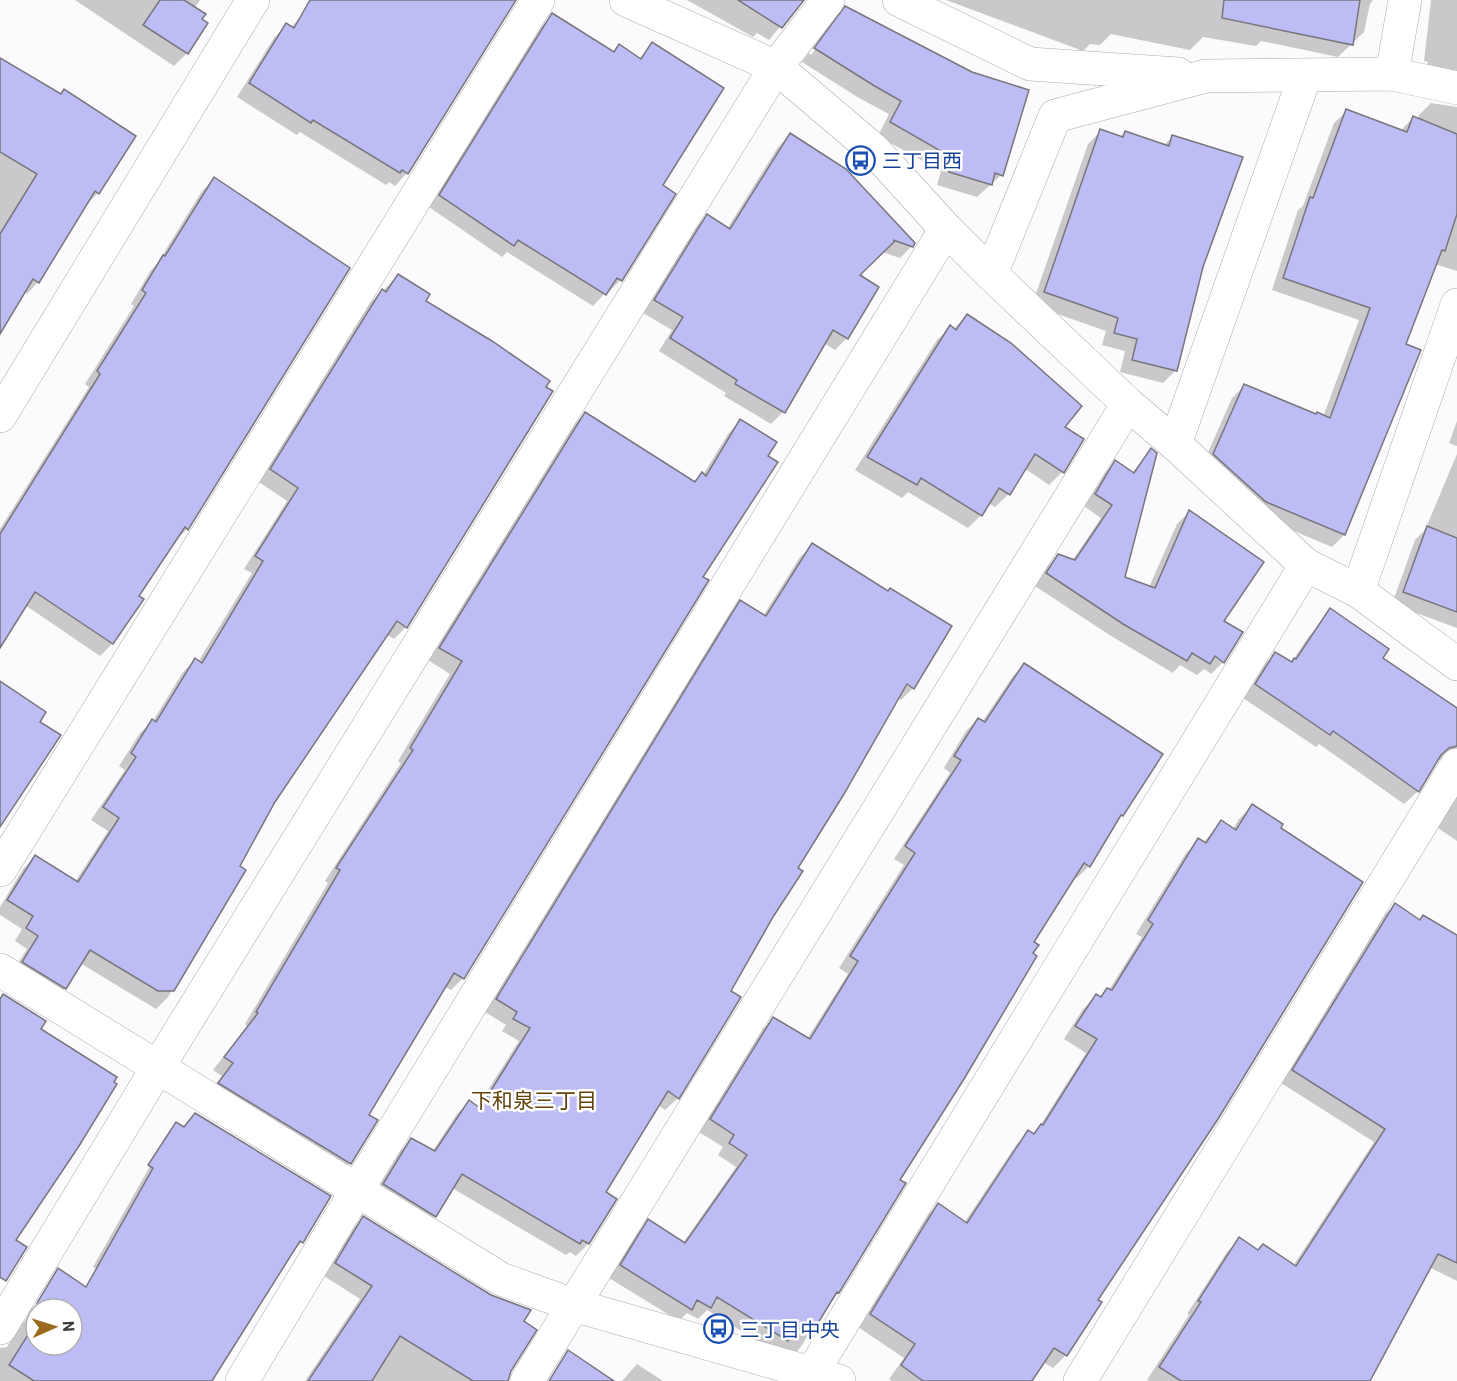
<svg xmlns="http://www.w3.org/2000/svg" width="1457" height="1381" font-family="Barlow,'Noto Sans JP',sans-serif">
<style>
.shadow{fill:#0003}
.building{fill:#bdbcf5;stroke:#77777b;stroke-width:1.5}
.lines{fill:none;stroke-linecap:round;stroke-linejoin:round}
.minor-casing{stroke:#adaaad;stroke-width:34}
.minor{stroke:#fff;stroke-width:33}
.labels{text-anchor:middle;dominant-baseline:central;stroke-width:5;stroke-linejoin:round;paint-order:stroke}
.transit-label{font-size:20px;fill:#164399;stroke:#fff;text-anchor:start}
.neighbourhood-label{font-size:21px;fill:#63420c;stroke:#fff}
</style>
<rect width="100%" height="100%" fill="#fdfafe"/>
<g class="shadow">
<path d="M75,0h125l-6,9 6,11 6,3 -19,30 -13,13z"/>
<path d="M317,0h197l-107,173 -12,13 -6,-4 -3,3 -86,-53 -3,3 -60,-38 37,-59 13,-13 4,2z"/>
<path d="M687,0h115l-33,40 -12,-7 -4,4z"/>
<path d="M946,0h427l-3,4 -6,28 -26,25 -77,-16 -5,5 -53,-9 -13,13 -79,-16 -11,11 -10,-1 -7,7z"/>
<path d="M1431,0h26v74l-33,-2 4,-10 -4,-1z"/>
<path d="M846,8l155,167 -24,22 -40,-12 4,-14 -63,-35 11,-22 -30,-16 -57,-36 31,-41 -24,32 2,2 26,-35h-4z"/>
<path d="M552,15l60,38 7,-7 20,13 13,-15 -31,236 -12,11h-2l-14,15 -86,-54 -5,5 -73,-50 112,-180z"/>
<path d="M0,60l98,133 -11,11 -49,78 -11,12 -3,-2 -24,41z"/>
<path d="M1431,103l26,4v164l-22,-7 -31,81 15,6 -75,184 -12,12 -79,-33 -51,-48 30,-68 12,-12 71,30 8,1 36,-97 -87,-30 26,-80 5,-4 31,-83 13,-12 54,19 12,-12 5,2 1,-5z"/>
<path d="M1101,131l19,6 5,-5 38,14 10,-10 3,234 -13,13 -43,-11 5,-21 -23,-6 4,-14 -74,-26 56,-161z"/>
<path d="M790,135l122,111 -12,12 -18,-6 -24,23 -11,63 -12,12 -11,-7 -41,69 -12,12 -47,-28 2,-3 -67,-42 13,-21 -29,-17 52,-85 12,-12 20,13 51,-82z"/>
<path d="M214,179l-27,350 -12,12 -38,55 -25,48 -12,12 -75,-51 -25,40v-116l89,-142 -4,-3 49,-78 -3,-2 20,-34 6,-6 45,-73z"/>
<path d="M398,276l26,25 -18,326 -12,12 -8,-5 -112,168 -36,65 5,3 -75,127 -12,12 -76,-46 -15,25 -12,12 -42,-26 16,-25 -12,-8 7,-12 -22,-14v-8l23,-38 12,-12 40,25 33,-51 -17,-11 34,-50 -6,-4 21,-33 13,-12 30,-49 12,-12 3,2 54,-89 -8,-4 43,-68 -28,-19 111,-179z"/>
<path d="M967,316l96,111 19,13 -20,32 -13,13 -25,-17 -15,26 -14,13 -7,-4 -7,12 -13,13 -60,-36 -6,6 -47,-28 82,-130 14,-13 2,2z"/>
<path d="M585,413l108,69 9,-8 1,1 25,-41 12,-13 -39,156 -238,401 -12,12 -7,-4 -76,130 8,4 -26,43 -13,13 -130,-80 15,-20 -9,-6 34,-44 -2,-2 83,-141 -3,-2 76,-118 -3,-2 52,-87 -22,-14 145,-234z"/>
<path d="M1457,421v25l-8,-3z"/>
<path d="M1151,450l-28,128 26,9 28,-63 12,-12 32,109 2,41 -12,12 -7,-5 -7,6 -17,-10 -7,8 -62,-37 -76,-50 11,-18 12,-12 14,5 29,-43 -17,-12 20,-32 12,-12 16,11z"/>
<path d="M1457,454v174l-65,-24 23,-64 10,-10z"/>
<path d="M813,545l100,143 -12,12 -4,-2 -101,171 -67,123 -51,106 -13,12 -7,-5 -54,87 11,7 -27,45 -12,12 -6,-4 -4,3 -114,-67 -17,28 -13,12 -51,-31 28,-45 12,-12 21,12 25,-38 12,-12 8,5 42,-66 -17,-10 4,-6 -21,-13 243,-397 13,-13 22,14 37,-59z"/>
<path d="M1322,623l135,95v48l-14,-7 -7,2 -18,30 -14,13 -85,-60 -3,3 -73,-49 19,-31 13,-13 16,9 18,-27z"/>
<path d="M1024,665l98,150 -7,7 -26,44 -12,12 -3,-2 -42,66 -134,238 6,4 -104,164 -11,12 -82,-50 -9,9 -11,-6 -8,8 -70,-43 28,-45 12,-12 34,22 53,-76 -18,-12 5,-8 -24,-15 62,-101 12,-12 34,20 41,-65 -9,-6 65,-103 -10,-6 56,-86 -6,-5 22,-37 12,-12 4,3 31,-46z"/>
<path d="M1457,795v46l-19,-13z"/>
<path d="M1252,806l-186,549 -13,13 -10,-6 -12,19h-139l-3,-2 15,-21 -46,-31 67,-109 13,-13 26,18 52,-78 13,-13 3,3 4,-3 50,-79 -22,-14 19,-30 13,-13 3,2 10,-8 33,-53 -6,-3 50,-81 13,-13 4,3 18,-21 12,7 6,-10z"/>
<path d="M1395,905l24,16 38,16v344l-28,-14 -61,114h-219l-2,-1 42,-65 -2,-1 40,-62 13,-13 18,12 35,15 81,-124 -93,-59 101,-166z"/>
<path d="M196,1114l106,128 -11,11 -81,128h-210v-33l7,-1 13,-21 12,-13 4,2v30h36v-27l29,-47 -8,-4 73,-129 16,-10z"/>
<path d="M363,1218l127,163h-185l55,-82 -36,-23 27,-45z"/>
<path d="M637,1364l26,17h-41z"/>
</g>
<g class="building">
<path d="M160,0h24l22,14 -4,5 6,4 -20,31 -45,-29z"/>
<path d="M310,0h206l-108,174 -6,-4 -2,3 -87,-53 -2,3 -62,-40 37,-60 8,5z"/>
<path d="M738,0h66l-22,28z"/>
<path d="M1224,0h136l-7,45 -131,-27z"/>
<path d="M845,6l127,66 57,18 -26,86 -8,-3 -3,12 -43,-13 4,-14 -63,-36 11,-21 -28,-16 -59,-37z"/>
<path d="M552,13l62,39 5,-8 22,15 11,-17 72,46 -61,97 13,9 -54,87 -5,-3 -11,17 -88,-55 -4,6 -75,-51z"/>
<path d="M0,58l61,36 3,-5 72,47 -37,58 -4,-3 -56,92 -6,-4 -33,55v-100l37,-60 -37,-22z"/>
<path d="M1346,109l61,23 6,-16 44,18v80l-12,37 -3,-1 -36,94 15,6 -76,185 -79,-33 -53,-48 31,-70 72,30 1,-2 13,6 40,-110 -87,-30 27,-81 3,1z"/>
<path d="M1100,129l23,8 2,-6 44,15 3,-11 71,22 -40,110 -26,104 -45,-11 5,-21 -23,-6 4,-15 -74,-26z"/>
<path d="M790,133l56,36 69,74 -2,4 -20,-7 2,1 -35,34 19,12 -31,52 -15,-9 -48,83 -50,-29 2,-4 -67,-42 13,-21 -29,-17 53,-86 23,15z"/>
<path d="M214,177l136,91 -162,262 -3,-3 -46,69 5,3 -31,45 -78,-52 -35,56v-114l100,-160 -3,-3 49,-78 -4,-3 21,-35 2,1z"/>
<path d="M398,274l32,20 -4,7 66,40 58,40 -4,6 7,4 -146,237 -10,-7 -122,181 -35,64 6,4 -72,121h-16l-68,-41 -24,39 -44,-27 16,-26 -12,-8 7,-12 -26,-16 28,-45 43,27 41,-64 -16,-11 33,-50 -5,-4 21,-34 4,3 39,-64 7,5 61,-102 -8,-5 43,-68 -28,-19 112,-180 4,3z"/>
<path d="M967,314l44,29 71,63 -17,21 19,12 -20,34 -29,-19 -25,41 -11,-7 -17,28 -61,-38 -4,7 -50,-28 83,-132 6,5z"/>
<path d="M585,412l110,70 7,-10 4,4 34,-57 37,23 -9,14 10,6 -75,115 6,3 -245,399 -10,-6 -84,140 -1,2 9,5 -27,44 -133,-81 15,-20 -9,-6 34,-44 -2,-1 84,-142 -4,-2 77,-118 -3,-2 52,-87 -23,-13z"/>
<path d="M1151,448l6,5 -32,124 30,11 34,-78 75,52 -40,59 19,11 -19,31 -9,-7 -5,8 -18,-11 -5,8 -64,-37 -77,-51 12,-19 17,6 37,-55 -17,-11 20,-34 19,13z"/>
<path d="M1427,526l30,12v74l-54,-20z"/>
<path d="M812,543l76,48 2,-3 62,38 -38,63 -7,-5 -63,110 -46,74 5,3 -30,46 -42,74 10,6 -62,102 -11,-8 -62,101 11,7 -28,45 -7,-4 -2,4 -118,-70 -26,43 -53,-33 28,-46 24,13 34,-51 11,8 50,-80 -17,-9 4,-7 -21,-13 244,-399 26,16z"/>
<path d="M1330,608l59,41 -6,9 74,50v38l-8,2 -8,7 -22,37 -86,-61 -3,4 -75,-51 20,-32 17,10 2,-4 2,1z"/>
<path d="M1024,663l139,91 -40,62 -2,-1 -31,52 -6,-4 -50,79 5,3 -6,8 4,3 -73,123 -64,101 6,3 -67,110 -2,-1 -27,44 -13,-9 -9,14 -71,-44 -6,11 -14,-8 -5,10 -72,-45 28,-46 37,24 62,-88 -18,-12 5,-8 -24,-16 63,-102 37,22 48,-78 -8,-5 65,-103 -10,-7 56,-86 -7,-4 24,-38 7,4z"/>
<path d="M0,681l46,31 -6,10 21,13 -61,92z"/>
<path d="M1252,804l31,20 -2,4 82,54 -145,237 -120,181 4,2 -35,54 -13,-8 -22,33h-109l-22,-16 14,-21 -45,-30 68,-111 29,20 61,-93 6,4 7,-10 2,1 54,-86 -22,-13 21,-32 5,3 6,-9 5,2 41,-66 -5,-4 50,-82 8,5 15,-23 15,10z"/>
<path d="M1395,903l25,17 3,-5 34,20v328l-19,-9 -68,127h-189l-22,-14 42,-65 -3,-1 41,-64 19,13 5,-6 33,22 89,-137 -93,-59z"/>
<path d="M3,994l43,27 -5,8 76,48 -3,5 3,2 -38,62 -63,94 11,7 -21,34 -6,-4v-278z"/>
<path d="M195,1113l136,83 -28,47 -3,-2 -88,140h-178l-25,-16 27,-43v23h36v-36h-28l-7,-6 21,-35 28,19 67,-119 -5,-3 28,-43 8,5z"/>
<path d="M363,1216l128,79 40,15 -7,11 13,9 -26,41 -3,10h-35l-73,-45 -28,45h-64l64,-95 -37,-23z"/>
<path d="M568,1350l46,31h-65z"/>
</g>
<g class="lines">
<defs>
<g id="minor">
<path d="M626,0l150,67 98,83 72,79 45,45 137,130 47,40 131,121 52,26 99,73"/>
<path d="M899,0l131,64 148,10"/>
<path d="M1392,74l13,-74"/>
<path d="M991,274l64,-158 151,-40 186,-2 65,14"/>
<path d="M0,416l253,-416"/>
<path d="M1175,444l130,-368"/>
<path d="M1358,591l99,-286"/>
<path d="M0,870l538,-870"/>
<path d="M0,970l501,309 72,26 266,76"/>
<path d="M0,1328l158,-261 618,-1000 52,-67"/>
<path d="M242,1381l115,-191 589,-961"/>
<path d="M527,1381l601,-977"/>
<path d="M807,1381l499,-816"/>
<path d="M1080,1381l377,-616"/>
</g>
</defs>
<use href="#minor" class="minor-casing"/>
<use href="#minor" class="minor"/>
</g>
<defs>
<symbol id="bus-ring" viewBox="-11 -11 22 22"><circle r="9.5" fill="#fff" stroke="#1a4fb4" stroke-width="1.5"/><path d="M-5-6H5V4H4V6H2V4H-2V6H-4V4H-5ZM-3.5-4V0h7V-4ZM-3.5 1.2v1.5H-2V1.2ZM2 1.2v1.5H3.5V1.2Z" fill="#1a4fb4"/></symbol>
</defs>
<g fill-rule="evenodd">
<use href="#bus-ring" x="844" y="144" width="33" height="33"/>
<use href="#bus-ring" x="702" y="1312" width="33" height="33"/>
</g>
<g class="labels">
<g class="transit-label">
<text x="882" y="160">三丁目西</text>
<text x="740" y="1329">三丁目中央</text>
</g>
<g class="neighbourhood-label">
<text x="534" y="1099">下和泉三丁目</text>
</g>
</g>
<g transform="translate(54 1327) rotate(87)"><circle r="28" fill="#ffffff" stroke="#b0afb0" stroke-width="1.5"/>
<path d="M0-4.5L10 22L0 15L-10 22Z" fill="#9a6a1c"/>
<text y="-9" font-size="16" font-weight="bold" text-anchor="middle" fill="#3a383a">N</text>
</g>
</svg>
